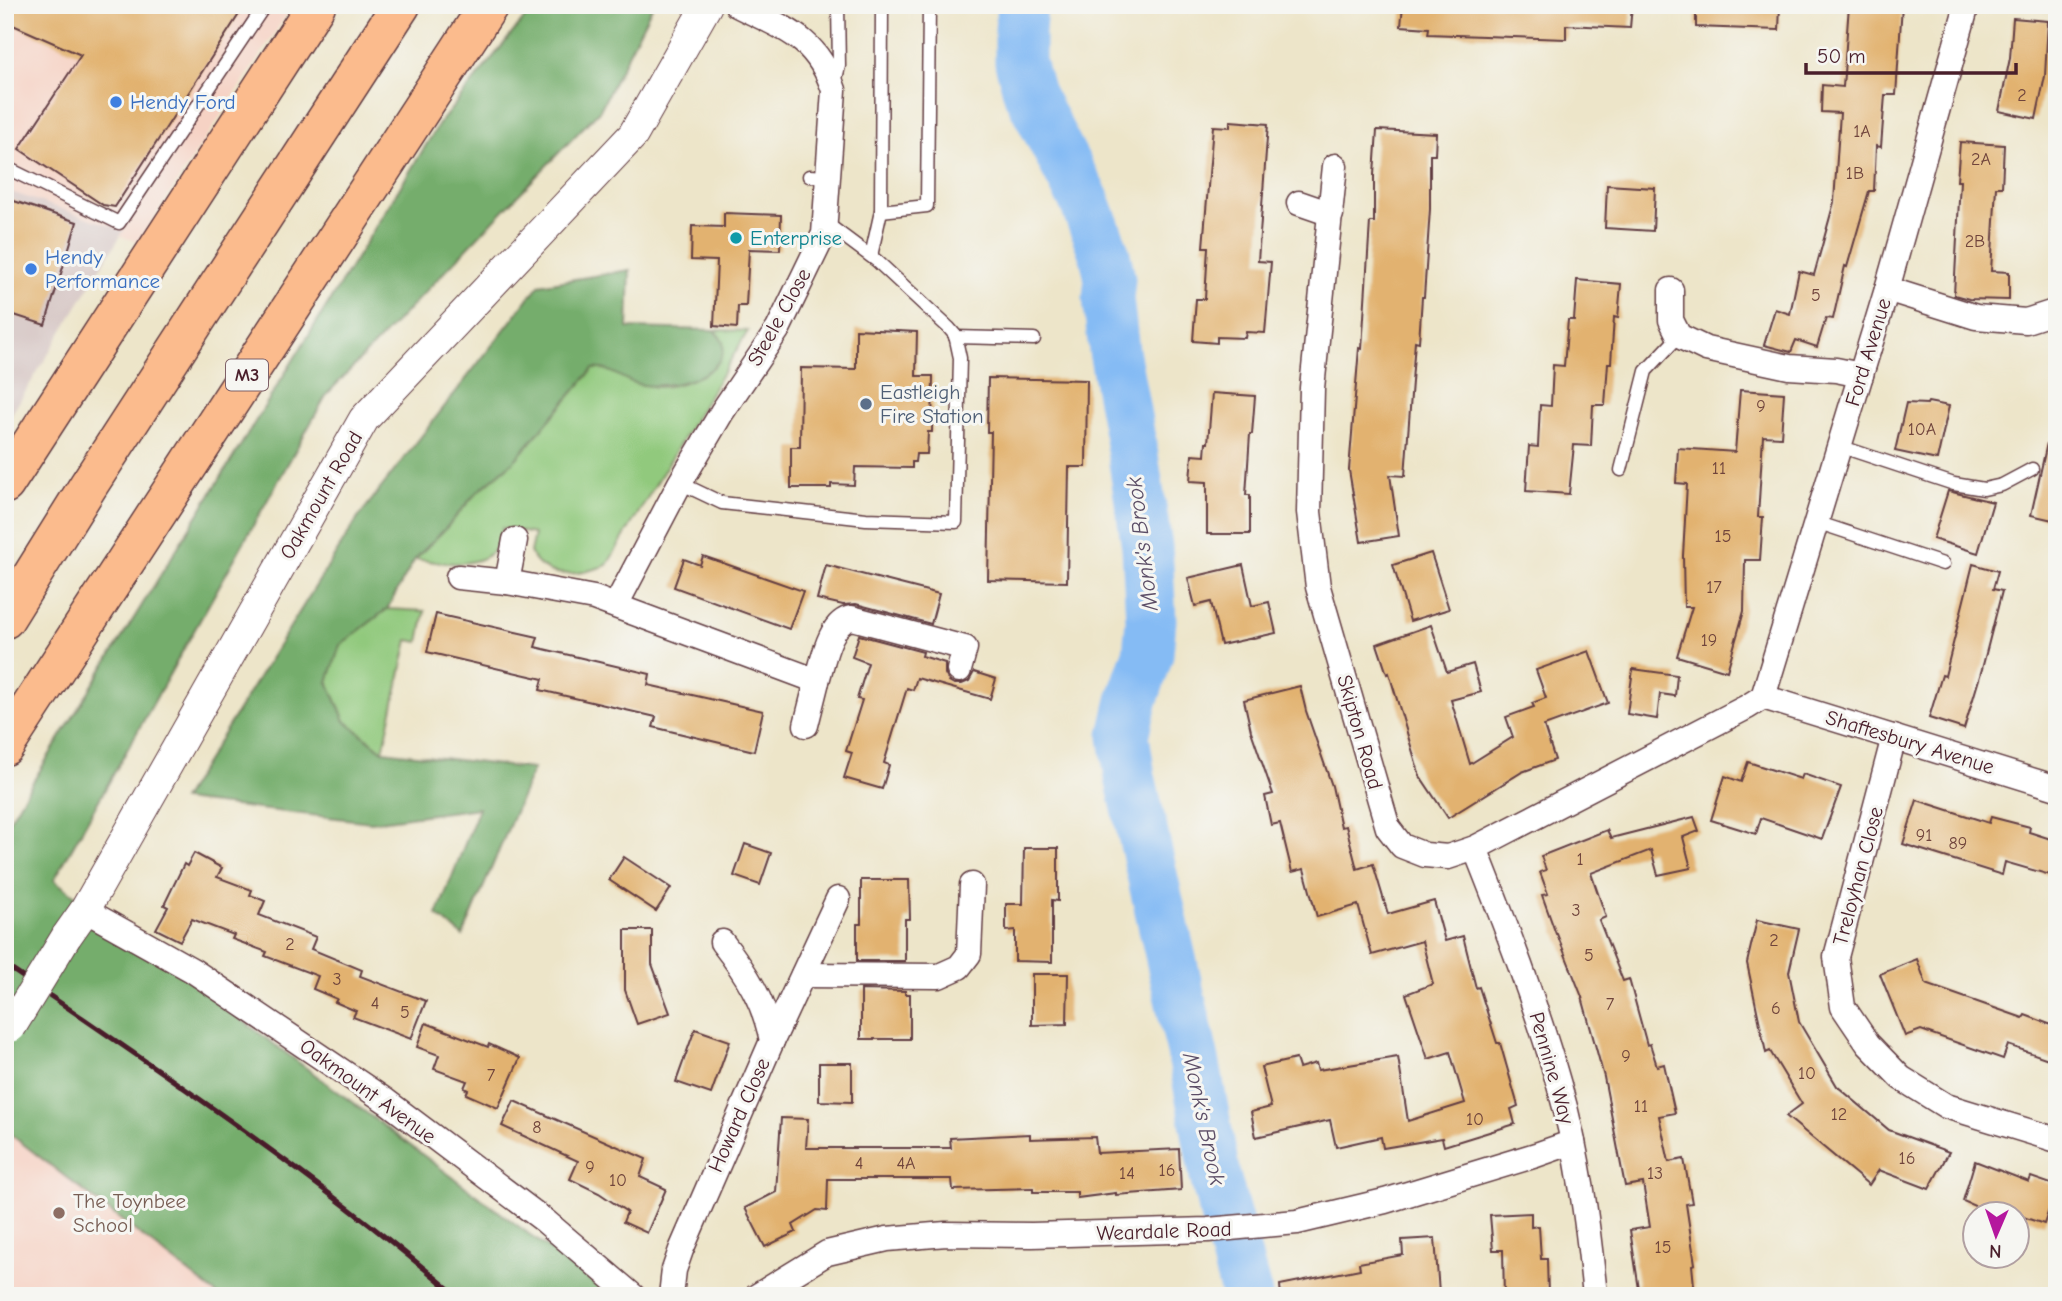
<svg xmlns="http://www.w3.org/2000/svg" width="2062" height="1301" font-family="'Comic Neue',sans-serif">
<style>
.built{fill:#f6d2c4}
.industrial{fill:#d1bfbe}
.green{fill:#91c97d;stroke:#6e7454;stroke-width:2}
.forest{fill:#74ad6c;stroke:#5f664c;stroke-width:2}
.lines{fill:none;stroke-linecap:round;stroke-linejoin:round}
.river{stroke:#85bbf4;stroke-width:51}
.building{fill:#e2b26f}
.service-casing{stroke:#623d43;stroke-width:15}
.minor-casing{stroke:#623d43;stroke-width:27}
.tertiary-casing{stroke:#623d43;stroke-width:32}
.motorway-casing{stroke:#623d43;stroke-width:41}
.service{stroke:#fff;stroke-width:12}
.minor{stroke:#fff;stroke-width:24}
.tertiary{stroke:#fff;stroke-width:30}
.motorway{stroke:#fbbb8d;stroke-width:38}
.rail{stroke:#4a1f2b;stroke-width:5}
.tertiary-bridge-casing{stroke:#623d43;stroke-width:32;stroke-linecap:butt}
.tertiary-bridge{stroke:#fff;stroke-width:30}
.shop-dot{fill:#3f7fe0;stroke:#f6f6f2;stroke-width:2.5}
.culture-dot{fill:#0f9aa8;stroke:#f6f6f2;stroke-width:2.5}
.service-dot{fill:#5c6f8a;stroke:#f6f6f2;stroke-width:2.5}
.education-dot{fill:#8d6e63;stroke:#f6f6f2;stroke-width:2.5}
.labels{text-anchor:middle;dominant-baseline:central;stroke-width:6;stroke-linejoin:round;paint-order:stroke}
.number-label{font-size:18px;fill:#70443c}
.shield{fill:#f6f6f2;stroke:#7e6067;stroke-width:2}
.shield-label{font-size:19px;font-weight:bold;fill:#4a1f2b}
.shop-label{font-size:21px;fill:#366cbe;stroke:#f6f6f2;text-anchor:start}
.culture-label{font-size:21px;fill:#0d838f;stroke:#f6f6f2;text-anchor:start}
.street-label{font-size:21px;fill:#4a1f2b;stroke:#f6f6f2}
.service-label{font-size:21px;fill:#4e5e75;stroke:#f6f6f2;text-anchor:start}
.education-label{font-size:21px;fill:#785e54;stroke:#f6f6f2;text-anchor:start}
.water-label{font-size:23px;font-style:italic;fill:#5c4e67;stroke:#f6f6f2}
</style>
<rect width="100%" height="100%" fill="#f6f6f2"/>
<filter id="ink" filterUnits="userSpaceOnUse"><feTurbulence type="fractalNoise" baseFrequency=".0143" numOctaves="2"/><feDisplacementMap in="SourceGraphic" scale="14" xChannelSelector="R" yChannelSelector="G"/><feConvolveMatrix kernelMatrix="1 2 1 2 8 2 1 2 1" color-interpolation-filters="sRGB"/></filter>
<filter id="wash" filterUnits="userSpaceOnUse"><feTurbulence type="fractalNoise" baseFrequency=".00686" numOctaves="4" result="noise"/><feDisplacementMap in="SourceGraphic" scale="28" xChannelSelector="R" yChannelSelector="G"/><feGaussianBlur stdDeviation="1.57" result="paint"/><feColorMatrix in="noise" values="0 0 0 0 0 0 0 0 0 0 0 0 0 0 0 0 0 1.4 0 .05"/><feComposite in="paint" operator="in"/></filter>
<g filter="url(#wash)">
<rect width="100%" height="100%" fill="#ede5c9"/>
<g class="built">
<path d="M5,5h288l-155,237 -133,-44z"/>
<path d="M5,1130l214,166h-214z"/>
</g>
<path class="industrial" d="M5,190l119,40 -119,195z"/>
<g class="green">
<path d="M714,330l34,1 -141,234c-27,10 -63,18 -77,-13l4,-18 -32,-6c-1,5 -2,12 -4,16 -14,27 -60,19 -83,15l31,-31 30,-35 39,-33 78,-91c20,-2 39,11 58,17 18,4 49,-7 62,-20 6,-5 7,-17 10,-25z"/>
<path d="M387,609l38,2 -6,31 -11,-2 -25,111 -38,-30 -17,-39 12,-37z"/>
</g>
<g class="forest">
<path d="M535,5h118l-53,105 -273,284 -273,486 558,416h-393l-214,-166v-303l434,-703z"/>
<path d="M630,270l-2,58 86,2 9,11c0,3 1,7 0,11 -7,29 -65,39 -89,31 -15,-5 -24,-16 -41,-14l-78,91 -39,33 -30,35 -31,31 -28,50 -47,36 -12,37 17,39 38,30 150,18 -70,167 -26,-21 42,-107 -108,14 -189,-22 178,-285 179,-230z"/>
</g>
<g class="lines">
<path class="river" d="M1022,5l-2,26v31l9,32 56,108 20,53 5,24 -2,19 6,53 18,98 15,98 4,73 -3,34 -16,47 -8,35 6,41 65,288 20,111 32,120"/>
</g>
<g id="blocks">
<g class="building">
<path d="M14,5h231l-130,202 -12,-2 -84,-56 62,-94 -75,-33z"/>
<path d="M1403,5h229l-2,23 -64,-3v14l-138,-5 1,-6 -28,-2z"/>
<path d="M1696,5h84l-1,25 -83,-3z"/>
<path d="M1849,5h53l-6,90h-11l-4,52 -5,-1 -2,45h-5l-22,76 -2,-1 -12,53 -7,-1 -9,29 -21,-7 -5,12 -27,-7 11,-36 15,5 9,-43 15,4 20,-73 6,-89 -19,-1 1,-27 21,2z"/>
<path d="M2013,18l35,3 -3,55 -9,43 -37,-8 11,-53z"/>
<path d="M1230,121l38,3 -10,137 13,1 -6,71 -19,-1 -1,6 -28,-1v6l-24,-2 3,-42h9l3,-52h-5l10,-121 17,1z"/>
<path d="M1377,130l59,3 -1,22h-5v54l-6,88h-2l-3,45 -4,-1 -10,135 -15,-1 9,61 -38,6 -12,-72 10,-122 3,1 8,-127h4v-47z"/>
<path d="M1960,142l44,3 -2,42h-6l-5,84 18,1v28l-40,-1 -15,-4 6,-114h-3z"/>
<path d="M1607,185l48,3 -2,43 -48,-3z"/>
<path d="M5,198l72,24 -32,103 -40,-13z"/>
<path d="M724,213l57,2 -1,35 -31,-1 -3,57h-8l-1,22 -23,-2 3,-65 -26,-1 1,-34 32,1z"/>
<path d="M1577,280l44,4 -3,34 -4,-1 -3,46h-3l-3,42h-12l-2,41 -17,-1 -5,49 -43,-3 3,-45 9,1 2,-42 11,1 2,-41 11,1 4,-46h6z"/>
<path d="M856,329l61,3 -1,44h17l-1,56h-4l-1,22h-11l-1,8h-3v6l-57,-1 -1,18 -23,-1v4h-40v-41h9l1,-79 55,1z"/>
<path d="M988,378l99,2 -1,87h-17l-2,115 -79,-2 3,-148h-4z"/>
<path d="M1740,390l44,3 -3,44 -18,-1 -5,81h5l-3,43h-15l-1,51 -17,60 -50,-15 15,-49h-8l-1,-51 4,-72 -11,-1 2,-35 57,4z"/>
<path d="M1212,393l43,3 -3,38h-2l-4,61h4v39h-43v-52l-17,-1 2,-26 13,1 1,-13h2z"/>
<path d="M1928,402l21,4 -12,54 -42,-9 11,-48 21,1z"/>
<path d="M2047,443l10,1v77l-26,-6z"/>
<path d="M1948,491l45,11 -15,51 -45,-14z"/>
<path d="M1431,553l18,56 -39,12 -17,-56z"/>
<path d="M703,556l100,35 -14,38 -115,-42 10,-28 16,6z"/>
<path d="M1973,564l25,7 -5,18 9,2 -20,78 -18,60 -35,-11 13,-43 3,1z"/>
<path d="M826,565l113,29 -8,30 -75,-20 -13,1 -26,-6z"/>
<path d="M1243,565l9,41 17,-4 7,31 -55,12 -10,-43 -16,4 -7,-28z"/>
<path d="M436,614l102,23 -3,10 115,27 -2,11 115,26 -9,40 -101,-24 3,-10 -116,-27 3,-11 -116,-27z"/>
<path d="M1431,625l16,47 26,-8 8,28 -30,8 19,64 43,-27 -7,-20 28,-10 -2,-4 14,-5 -10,-28 53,-19 19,52 -64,23 11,34 -33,12 -74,46 -28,-42 -31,-103 -2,1 -10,-30z"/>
<path d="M859,635l64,17 -1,4 23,7v11l4,7 5,3h8l7,-3 5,-9 22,7 -6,20 -73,-21 -4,12 -6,-2 -23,75 5,2 -7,24 -38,-11 8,-25 -6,-2 16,-51 -5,-1 11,-36 -16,-6z"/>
<path d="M1633,669l44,6 -2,21 -15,-2 -3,25 -30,-5z"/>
<path d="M1300,686l6,25 26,75 9,41 5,-1 11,43 16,-5 15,50 46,-13 11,40 18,-5 13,52 3,-1 18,56h3l18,63 -7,3 4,15 -71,22 -2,-8 -59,10 -2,-11 -45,10 -6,-27 -74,17 -5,-25 20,-5 -10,-40 35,-8 3,9 17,-5 2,7 80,-13 10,64 57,-18 -15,-51 -22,7 -22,-65 27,-10 -11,-43 -50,14 -14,-50 -41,12 -13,-48 -12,3 -12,-49 -9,2 -6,-29 8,-2 -22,-63 -7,-31z"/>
<path d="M1748,762l53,17 2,-5 38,13 -19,52 -61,-21 -5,16 -45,-14 14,-44 16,6z"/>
<path d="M1917,800l72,23 2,-6 39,10 -1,5 28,9v36l-52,-15 -3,13 -99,-31z"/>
<path d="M1694,817l5,14 -16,6 8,31 -33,7 -7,-25 -60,23 15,44 -7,3 24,61 6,-2 18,66 3,-1 7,22 7,-2 11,49 -16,3 10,46 15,-3 8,44 -6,1 9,60 -3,1 3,31h-55l-10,-66 20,-3 -7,-44 -18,3 -21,-109 -22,-80 -25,-63h-1l-14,-39 6,-1 -8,-22 6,-2 -5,-14 66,-26 4,8z"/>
<path d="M745,844l26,9 -11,32 -26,-9z"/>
<path d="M1024,848h34v53l-6,-1v62l-37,-1v-31l-9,1v-27h17z"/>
<path d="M194,853l28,15 -5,9 35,13 -2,5 15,6 -6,14 57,22 -5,12 51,21 -2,6 66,25 -15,38 -58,-22 3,-6 -21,-9 2,-3 -24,-10 5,-13 -53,-20 2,-4 -35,-13 2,-4 -42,-16 -12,22 -24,-12 12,-22 -4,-2 20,-41 3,2z"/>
<path d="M624,857l47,31 -15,23 -47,-31z"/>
<path d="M861,880h48l1,39h-5v42h-48v-37h4z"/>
<path d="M1757,920l42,9 -10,43 10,50 38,64 52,44 60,22 -20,37 -50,-19 -10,15 -83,-69 16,-12 -32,-53 -4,2 -19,-90z"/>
<path d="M625,930h27v34l18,49 -33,11 -12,-34z"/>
<path d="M1917,959l9,25 97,34 2,-3 32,12v35l-49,-17 -5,14 -82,-29 -16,6 -25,-62z"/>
<path d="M1032,974h36l-1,50 -35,1z"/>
<path d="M861,990l44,1v3h5v45h-49z"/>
<path d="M426,1023l62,24 1,-3 31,14 -22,50 -32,-14 2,-4 -4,-2 3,-7 -33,-12 5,-14 -22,-8z"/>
<path d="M695,1029l35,12 -19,53 -35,-12z"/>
<path d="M819,1063h33v39l-33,-1z"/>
<path d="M514,1101l132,58 -6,18 26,12 -19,44 -24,-11 4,-10 -28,-19 -29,-14 8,-18 -76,-35z"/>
<path d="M781,1118l27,1 -2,29h145l-1,-10 80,-4v5l65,-2 2,16 82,-4 2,41 -65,5v-2l-39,5v-6h-44v-4l-80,2 -1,-11h-124l-1,32 -10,-1 -24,15 3,7 -31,15 -20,-39 31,-16z"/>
<path d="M1975,1161l54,21 2,-5 26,9 -13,38 -27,-9v-1h-24l-30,-13z"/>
<path d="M1531,1213v14l8,-1 2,33h6l1,37h-44l-1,-46h-10l-3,-35z"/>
<path d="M1435,1238l4,55 -28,3h-130l-1,-11 80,-16 -1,-6 44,-8 -1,-15z"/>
</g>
</g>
</g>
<g filter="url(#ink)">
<use href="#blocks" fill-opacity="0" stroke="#623d43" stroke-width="2"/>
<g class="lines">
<defs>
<g id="service">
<path d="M835,83l4,-17 -1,-61"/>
<path d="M5,167l114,56 146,-218"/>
<path d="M809,176l20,1"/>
<path d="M881,211l46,-5 2,-201"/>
<path d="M871,256l10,-45 1,-206"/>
<path d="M955,337l79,2"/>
<path d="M1839,446l115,38 30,5 18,-4 30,-16"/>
<path d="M1621,470l25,-99 33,-35"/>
<path d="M680,483l42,20 144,16 90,3 4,-164 -5,-23 -6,-7 -72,-67 -51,-38"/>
<path d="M1816,522l127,42"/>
</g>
<g id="minor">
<path d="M1335,166l-23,222 -3,124 9,75 70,241 14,18 23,9 23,2 27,-9 272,-141 16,-10"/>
<path d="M1299,203l32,11"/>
<path d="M1887,289l89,28 50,4 31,-10"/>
<path d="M1671,290v30l8,16 27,13 83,18 47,3 25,5"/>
<path d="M458,577l49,5 87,16 223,83c6,-19 12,-60 35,-63l113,30 -6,22"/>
<path d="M507,582l8,-42"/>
<path d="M616,605l64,-122 42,-71 56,-83 46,-95 10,-144c-18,-54 -50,-61 -97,-85"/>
<path d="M1763,697l124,-408 80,-284"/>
<path d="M1763,697l294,91"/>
<path d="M806,725l11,-44"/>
<path d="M1894,737l-58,220 7,50 25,37 33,34 45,28 111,34"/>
<path d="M1475,848c31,78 61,156 84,237 20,69 29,140 36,211"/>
<path d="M85,910l107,60 194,131 159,120 88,75"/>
<path d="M803,975l136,1 20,-9 10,-13 3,-69"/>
<path d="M772,1041l66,-142"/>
<path d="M671,1296l3,-26 7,-20 91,-209c-8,-40 -25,-67 -50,-99"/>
<path d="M757,1296l70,-43 60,-14 59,-5 86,1 176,-5 89,-8 88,-21 151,-46 37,-13"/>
</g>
<path id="tertiary" d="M66,937l19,-27 279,-491 269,-284 74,-130"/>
<g id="motorway">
<path d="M5,484l311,-479"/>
<path d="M5,619l83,-133 313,-481"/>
<path d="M5,746l484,-741"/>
</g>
</defs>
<use href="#service" class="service-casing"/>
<use href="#minor" class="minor-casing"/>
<use href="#tertiary" class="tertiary-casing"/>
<use href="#motorway" class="motorway-casing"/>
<use href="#service" class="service"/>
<use href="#minor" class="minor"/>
<use href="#tertiary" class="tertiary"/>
<use href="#motorway" class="motorway"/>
<path class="rail" d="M5,965c154,105 310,210 452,331"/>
<defs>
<path id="tertiary-bridge" d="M11,1027l55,-90"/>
</defs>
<use href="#tertiary-bridge" class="tertiary-bridge-casing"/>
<use href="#tertiary-bridge" class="tertiary-bridge"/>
</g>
</g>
<g class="shop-dot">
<circle cx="116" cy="102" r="7"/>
<circle cx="31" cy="269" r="7"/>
</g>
<circle class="culture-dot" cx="736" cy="238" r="7"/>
<circle class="service-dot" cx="866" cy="404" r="7"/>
<circle class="education-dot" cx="59" cy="1213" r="7"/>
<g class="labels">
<g class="number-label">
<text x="2022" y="95">2</text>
<text x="1862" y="131">1A</text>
<text x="1981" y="159">2A</text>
<text x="1855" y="173">1B</text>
<text x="1975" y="241">2B</text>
<text x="1816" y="295">5</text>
<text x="1761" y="406">9</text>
<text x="1922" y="429">10A</text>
<text x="1719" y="468">11</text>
<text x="1723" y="536">15</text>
<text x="1714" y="587">17</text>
<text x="1709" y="640">19</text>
<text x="1924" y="835">91</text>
<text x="1958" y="843">89</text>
<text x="1580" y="859">1</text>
<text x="1576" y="910">3</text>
<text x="1774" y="940">2</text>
<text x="290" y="944">2</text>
<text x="1589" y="955">5</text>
<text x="337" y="979">3</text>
<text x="375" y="1003">4</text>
<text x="1610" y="1004">7</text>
<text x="1776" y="1008">6</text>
<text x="405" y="1012">5</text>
<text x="1626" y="1056">9</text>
<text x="1807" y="1073">10</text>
<text x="491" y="1075">7</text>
<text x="1641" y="1106">11</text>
<text x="1839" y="1114">12</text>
<text x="1475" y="1119">10</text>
<text x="537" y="1127">8</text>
<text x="1907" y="1158">16</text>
<text x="859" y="1163">4</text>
<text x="906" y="1163">4A</text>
<text x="590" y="1167">9</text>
<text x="1167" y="1170">16</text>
<text x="1127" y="1173">14</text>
<text x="1655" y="1173">13</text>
<text x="618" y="1180">10</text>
<text x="1663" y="1247">15</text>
</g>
<rect class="shield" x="226" y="359.5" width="42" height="31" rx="5"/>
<g class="shield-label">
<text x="247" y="375">M3</text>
</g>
<g class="shop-label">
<text x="130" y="102">Hendy Ford</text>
<text x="45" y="257">Hendy<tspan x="45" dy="24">Performance</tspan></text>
</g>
<g class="culture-label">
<text x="750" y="238">Enterprise</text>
</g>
<g class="street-label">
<text transform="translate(779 317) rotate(-61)">Steele Close</text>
<text transform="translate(1868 352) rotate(-73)">Ford Avenue</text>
<text transform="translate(321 495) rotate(-60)">Oakmount Road</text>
<text transform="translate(1360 732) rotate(74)">Skipton Road</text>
<text transform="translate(1910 742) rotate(17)">Shaftesbury Avenue</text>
<text transform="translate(1858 876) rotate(-75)">Treloyhan Close</text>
<text transform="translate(1552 1068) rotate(74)">Pennine Way</text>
<text transform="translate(368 1091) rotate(36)">Oakmount Avenue</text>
<text transform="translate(739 1115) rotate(-66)">Howard Close</text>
<text transform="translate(1164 1231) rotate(-2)">Weardale Road</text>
</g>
<g class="service-label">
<text x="880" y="392">Eastleigh<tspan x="880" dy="24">Fire Station</tspan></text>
</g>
<g class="education-label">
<text x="73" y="1201">The Toynbee<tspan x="73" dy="24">School</tspan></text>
</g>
<g class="water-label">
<text transform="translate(1142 544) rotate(-97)">Monk's Brook</text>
<text transform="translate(1204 1119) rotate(78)">Monk's Brook</text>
</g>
</g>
<rect width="2062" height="1301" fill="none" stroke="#f6f6f2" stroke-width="28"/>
<g transform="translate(1996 1235) rotate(182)"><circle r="33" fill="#f6f6f2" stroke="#b1a0a2" stroke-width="2"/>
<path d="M0-5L12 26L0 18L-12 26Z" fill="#b5179e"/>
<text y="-10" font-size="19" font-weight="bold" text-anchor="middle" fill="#4a1f2b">N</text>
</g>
<path d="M1806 63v10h210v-10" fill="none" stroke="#4a1f2b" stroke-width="3.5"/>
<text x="1817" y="63" font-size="21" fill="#4a1f2b" stroke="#f6f6f2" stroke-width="5" paint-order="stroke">50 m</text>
</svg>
